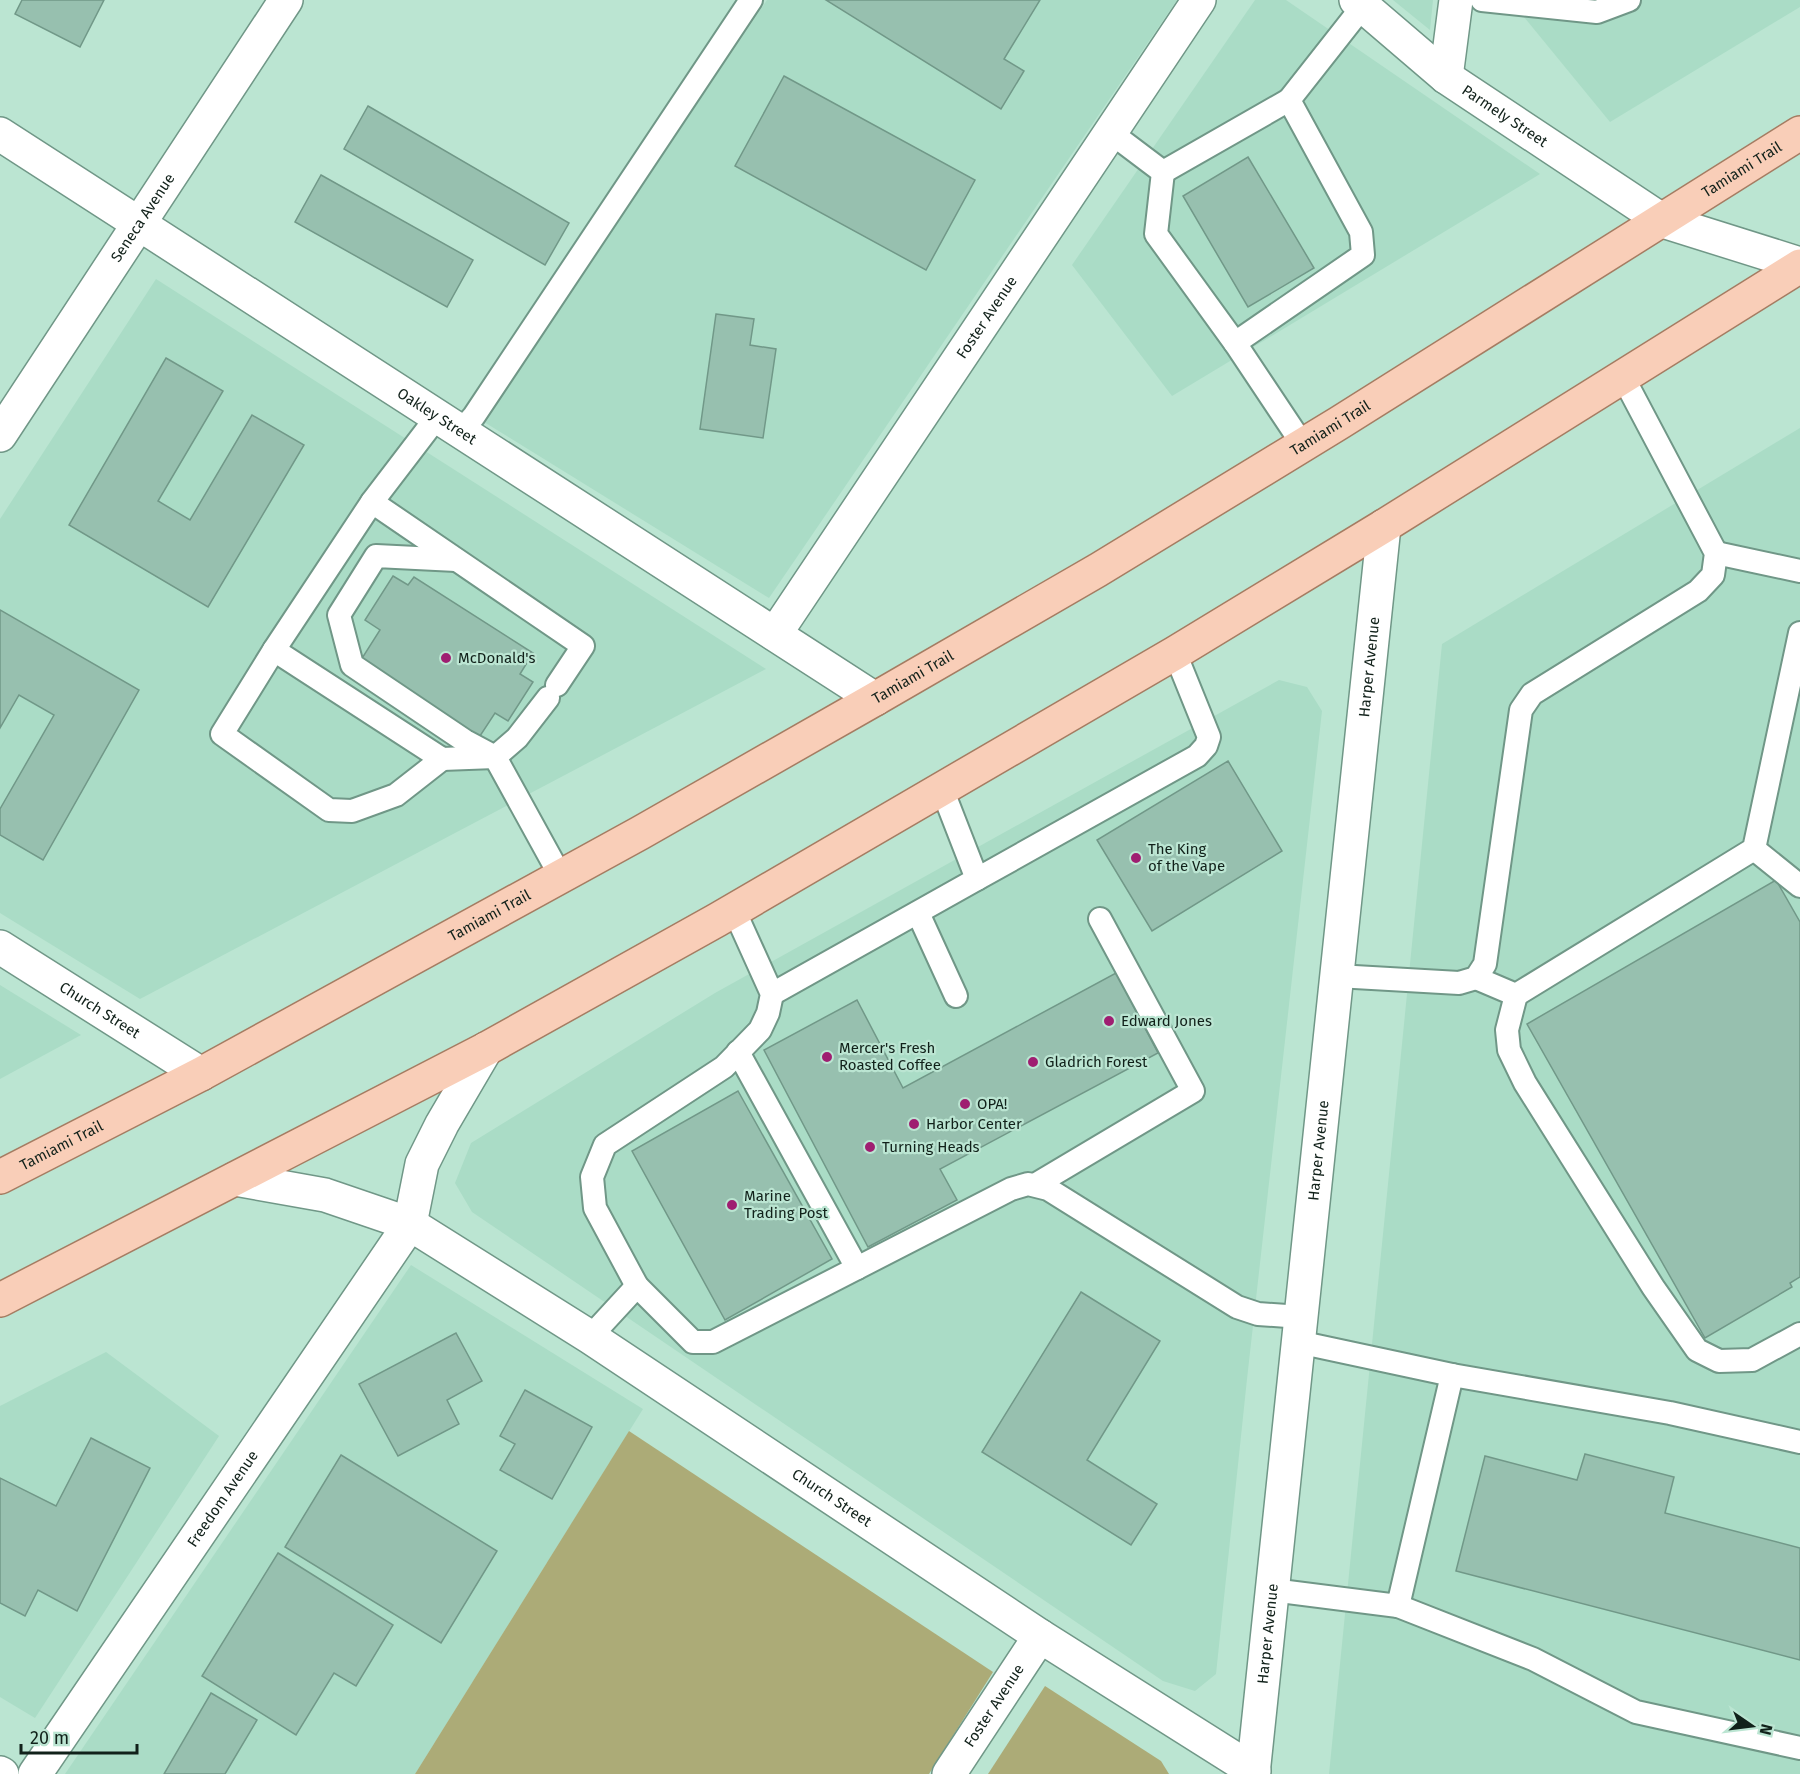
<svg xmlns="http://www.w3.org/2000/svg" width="1800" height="1774" font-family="'Fira Sans',sans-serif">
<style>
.built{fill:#aadcc6}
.green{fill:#acab77}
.building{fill:#97c0af;stroke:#719888;stroke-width:1.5}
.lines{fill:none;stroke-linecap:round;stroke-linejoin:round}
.lane-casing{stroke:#709787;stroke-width:26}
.street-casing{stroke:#709787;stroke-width:36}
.secondary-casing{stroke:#709787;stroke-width:36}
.primary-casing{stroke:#a57c62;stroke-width:36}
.lane{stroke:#fff;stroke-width:22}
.street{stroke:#fff;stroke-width:33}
.secondary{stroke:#fff;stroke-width:33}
.primary{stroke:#f9ceb8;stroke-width:33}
.poi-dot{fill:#9f1e71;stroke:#bbe5d2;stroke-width:2}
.labels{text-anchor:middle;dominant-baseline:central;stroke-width:4.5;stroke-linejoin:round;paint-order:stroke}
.street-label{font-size:15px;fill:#11211a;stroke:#bbe5d2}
.poi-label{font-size:15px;fill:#11211a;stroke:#bbe5d2;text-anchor:start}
</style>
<rect width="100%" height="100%" fill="#bbe5d2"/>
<g class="built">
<path d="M767,0h410l-408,598 -285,-176z"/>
<path d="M1255,0h31l254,174 -368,222 -100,-131z"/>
<path d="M1393,0h40l-3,30z"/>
<path d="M1510,0h290v7l-190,115z"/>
<path d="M156,279l610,390 -626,330 -140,-86v-394z"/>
<path d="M1800,428v1346h-471l113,-1130z"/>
<path d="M1279,680l28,7 15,24 -75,668 -31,295 -21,17 -32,-10 -691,-469 -17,-29 16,-40 244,-150z"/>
<path d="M0,985l81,50 -81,44z"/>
<path d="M411,1265l232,144 -228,365h-350z"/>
<path d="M106,1352l113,84 -184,282 -35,-21v-291z"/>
</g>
<g class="green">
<path d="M629,1431l364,241 -64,102h-514z"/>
<path d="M1045,1686l116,75 8,13h-181z"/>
</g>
<g class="building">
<path d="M22,0h82l-24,47 -65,-33z"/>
<path d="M826,0h214l-36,59 20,12 -23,38z"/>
<path d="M784,76l191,104 -49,90 -191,-104z"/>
<path d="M368,106l201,117 -24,42 -201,-116z"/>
<path d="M1248,157l66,111 -66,39 -65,-111z"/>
<path d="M321,175l152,85 -26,47 -152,-85z"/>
<path d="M716,314l38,5 -4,26 26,4 -13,89 -63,-9z"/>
<path d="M166,358l57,33 -65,110 32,19 62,-105 52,30 -96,162 -139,-82z"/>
<path d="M393,576l15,9 6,-8 119,76 -13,21 13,8 -25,39 -13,-8 -17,26 -119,-76 21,-33 -15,-10z"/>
<path d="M0,610l139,80 -96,170 -43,-25v-26l54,-94 -35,-20 -19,33z"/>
<path d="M1228,761l54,90 -130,80 -55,-91z"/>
<path d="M1776,880l24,42v355l-10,6 2,4 -87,51 -178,-314z"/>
<path d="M1116,973l42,80 -218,116 17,31 -89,47 -104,-197 93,-50 46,88z"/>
<path d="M738,1091l94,168 -107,61 -93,-169z"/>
<path d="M1081,1292l79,49 -73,119 70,44 -26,41 -149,-93z"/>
<path d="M456,1333l26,48 -35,19 12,24 -61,32 -39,-72z"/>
<path d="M525,1390l67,37 -40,72 -52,-29 15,-26 -15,-8z"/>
<path d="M91,1438l59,30 -73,143 -39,-21 -13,26 -25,-13v-125l56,28z"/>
<path d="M1585,1454l89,23 -9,36 135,35v112l-344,-89 29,-115 92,24z"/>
<path d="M341,1455l156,96 -56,92 -156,-96z"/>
<path d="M278,1553l115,72 -37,61 -22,-13 -38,62 -94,-59z"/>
<path d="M211,1693l46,27 -32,54h-61z"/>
</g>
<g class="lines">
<defs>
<g id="lane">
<path d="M1482,0l115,12 32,-12"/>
<path d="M1110,132l53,40 -7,62 79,109 68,102"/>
<path d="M1163,172l126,-72"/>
<path d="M1235,343l128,-88 -2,-23 -72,-132 74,-94"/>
<path d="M460,432l14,-16 277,-416"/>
<path d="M372,502l65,-85"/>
<path d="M1716,553l84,18"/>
<path d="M456,560l-80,-4 -37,59 13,50 113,76 30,16 66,120"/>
<path d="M274,650l168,109 53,-2 22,-19 31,-40"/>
<path d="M442,759l-46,36 -44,16 -23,-1 -107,-76 52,-84 98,-148 211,144 -26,39"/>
<path d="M1754,849l46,37"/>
<path d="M977,879l220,-123 9,-10 3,-9 -34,-84"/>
<path d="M918,913l38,83"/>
<path d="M1337,976l122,7 17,-5 9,-14 36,-254 11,-16 166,-103 15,-16 3,-22 -93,-176"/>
<path d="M1476,978l40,17 238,-146 46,-216"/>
<path d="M772,994l205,-115 -35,-90"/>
<path d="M1516,995l-9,35 2,20 16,33 128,204 44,63 22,11 33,-1 48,-26"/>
<path d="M738,1052l119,216"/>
<path d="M1035,1185l158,-94 -93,-172"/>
<path d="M637,1286l-42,-78 -3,-31 13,-32 119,-78 36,-37 8,-17 4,-19 -38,-84"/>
<path d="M590,1337l47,-51 56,56h20l298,-153 17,-5 20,5 189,118 21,7 43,3"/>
<path d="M1452,1375l218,38 130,29"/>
<path d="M1272,1590l126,16 54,-231 -154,-33"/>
<path d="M1398,1606l135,53 103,53 164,36"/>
</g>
<g id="street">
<path id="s1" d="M1356,0l90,77 217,144"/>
<path d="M1446,77l10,-77"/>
<path id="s2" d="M0,134l875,565"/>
<path id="s3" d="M0,435l286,-435"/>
<path id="s4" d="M775,634l424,-634"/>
<path id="s5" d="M0,947l201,127"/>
<path id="s6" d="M235,1179l90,16 85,29 180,113 450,299 214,135"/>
<path d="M0,1773l2,1"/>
<path id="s7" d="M35,1774l375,-550 12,-60 20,-40 44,-75"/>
<path id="s8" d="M949,1774l91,-138"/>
<path id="s9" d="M1253,1774l131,-1248"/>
</g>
<path id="secondary" d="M1663,221l137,43"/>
<g id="primary">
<path id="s10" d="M0,1177l201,-103 439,-241 235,-134 223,-129 241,-147 461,-290"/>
<path d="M0,1300l486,-251 231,-129 458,-267 209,-127 416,-260"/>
</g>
</defs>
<use href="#lane" class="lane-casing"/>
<use href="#street" class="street-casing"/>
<use href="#secondary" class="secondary-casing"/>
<use href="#primary" class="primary-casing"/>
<use href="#lane" class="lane"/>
<use href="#street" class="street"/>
<use href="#secondary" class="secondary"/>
<use href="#primary" class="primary"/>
</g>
<g class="poi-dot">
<circle cx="446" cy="658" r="6"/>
<circle cx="1136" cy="858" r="6"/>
<circle cx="1109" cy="1021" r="6"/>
<circle cx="827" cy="1057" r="6"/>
<circle cx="1033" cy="1062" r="6"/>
<circle cx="965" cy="1104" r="6"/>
<circle cx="914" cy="1124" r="6"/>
<circle cx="870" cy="1147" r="6"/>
<circle cx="732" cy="1205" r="6"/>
</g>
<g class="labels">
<g class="street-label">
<text stroke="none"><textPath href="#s1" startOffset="189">Parmely Street</textPath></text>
<text stroke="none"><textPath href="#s10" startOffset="2013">Tamiami Trail</textPath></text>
<text stroke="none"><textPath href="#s3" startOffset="260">Seneca Avenue</textPath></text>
<text stroke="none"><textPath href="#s4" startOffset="381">Foster Avenue</textPath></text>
<text stroke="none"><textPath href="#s2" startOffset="520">Oakley Street</textPath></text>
<text stroke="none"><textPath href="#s10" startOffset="1527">Tamiami Trail</textPath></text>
<text stroke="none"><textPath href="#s9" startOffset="1113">Harper Avenue</textPath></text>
<text stroke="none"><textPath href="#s10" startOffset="1041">Tamiami Trail</textPath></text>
<text stroke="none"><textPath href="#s10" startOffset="555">Tamiami Trail</textPath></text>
<text stroke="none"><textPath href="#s5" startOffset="118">Church Street</textPath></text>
<text stroke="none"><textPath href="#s10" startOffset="69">Tamiami Trail</textPath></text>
<text stroke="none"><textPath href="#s9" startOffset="627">Harper Avenue</textPath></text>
<text stroke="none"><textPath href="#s6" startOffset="684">Church Street</textPath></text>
<text stroke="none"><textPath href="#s7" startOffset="333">Freedom Avenue</textPath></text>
<text stroke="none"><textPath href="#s9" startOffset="141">Harper Avenue</textPath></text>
<text stroke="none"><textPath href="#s8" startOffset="82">Foster Avenue</textPath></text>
</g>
<g class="poi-label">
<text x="458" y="658">McDonald's</text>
<text x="1148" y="849">The King<tspan x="1148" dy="17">of the Vape</tspan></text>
<text x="1121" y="1021">Edward Jones</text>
<text x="839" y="1048">Mercer's Fresh<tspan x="839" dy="17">Roasted Coffee</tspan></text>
<text x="1045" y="1062">Gladrich Forest</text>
<text x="977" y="1104">OPA!</text>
<text x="926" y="1124">Harbor Center</text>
<text x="882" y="1147">Turning Heads</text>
<text x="744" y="1196">Marine<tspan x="744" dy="17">Trading Post</tspan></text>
</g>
</g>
<g transform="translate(1752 1726) rotate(104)" stroke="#bbe5d2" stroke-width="4.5" paint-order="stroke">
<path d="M0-4.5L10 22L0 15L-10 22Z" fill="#11211a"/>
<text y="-9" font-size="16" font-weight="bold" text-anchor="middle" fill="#11211a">N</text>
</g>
<path d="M21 1744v9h116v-9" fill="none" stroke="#11211a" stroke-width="3"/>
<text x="30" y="1744" font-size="18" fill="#11211a" stroke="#bbe5d2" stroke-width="4.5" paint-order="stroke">20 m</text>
</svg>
